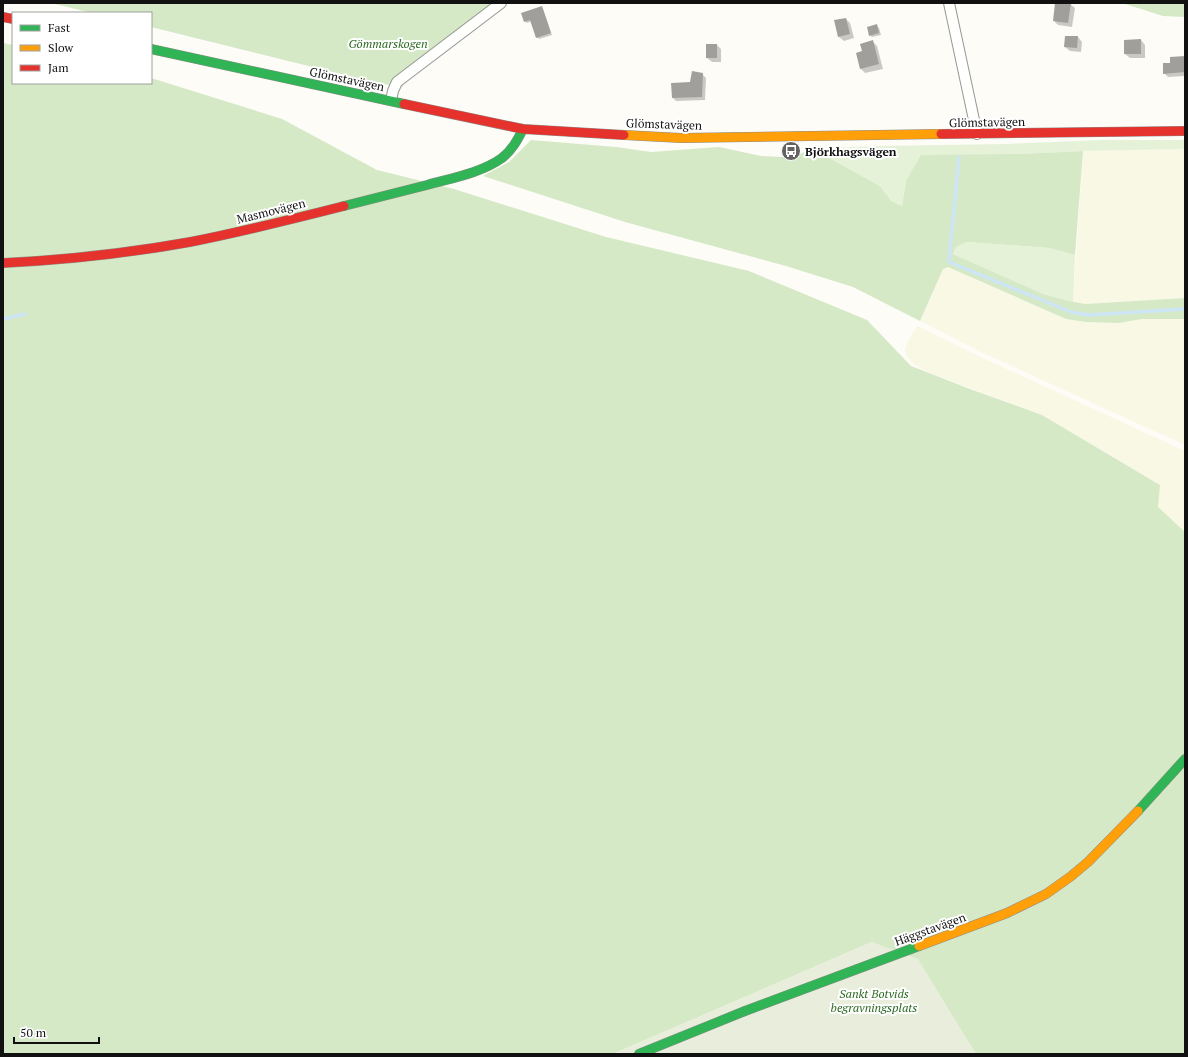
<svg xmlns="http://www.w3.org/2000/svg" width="1188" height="1057" font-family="'PT Serif',serif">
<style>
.farmland{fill:#f9f8e4}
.green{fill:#e5f2d8}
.forest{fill:#d5e9c6}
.cemetery{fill:#e8eedb}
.shadow{fill:#0003}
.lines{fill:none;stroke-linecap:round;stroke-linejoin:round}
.stream{stroke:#cee5f6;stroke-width:3.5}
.building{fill:#a19f9c}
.street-casing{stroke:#979795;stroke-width:12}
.fast-casing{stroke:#8e8d8b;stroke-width:10}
.slow-casing{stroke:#8e8d8b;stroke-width:10}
.jam-casing{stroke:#8e8d8b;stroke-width:10}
.street{stroke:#fffffe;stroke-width:10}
.fast{stroke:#30b455;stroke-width:9}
.slow{stroke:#ff9f0a;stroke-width:9}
.jam{stroke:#e5322d;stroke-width:9}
.labels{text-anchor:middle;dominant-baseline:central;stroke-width:4;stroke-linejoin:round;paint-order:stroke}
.park-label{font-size:12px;font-style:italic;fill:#2b6921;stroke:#fff}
.street-label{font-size:12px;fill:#111;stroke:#fff}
.poi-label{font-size:12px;font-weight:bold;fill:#111;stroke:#fff;text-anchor:start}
</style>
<rect width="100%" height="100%" fill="#fdfcf7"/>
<g class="farmland">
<path d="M1185,149v149l-100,6 -12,-2 10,-151z"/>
<path d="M948,267l118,52 19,3 34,1 23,-4h43v126l-204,-93 -61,-31 23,-52z"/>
<path d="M917,326l70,34 198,91v81l-28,-25 2,-23 -117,-69 -115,-43 -12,-7 -7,-7 -3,-6 2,-9z"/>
</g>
<g class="green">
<path d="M1101,140h84v9l-102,2 -64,3 -113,27 -4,25 -11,-5 -10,-14 -10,-6 -58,-32 65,-3 129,-2z"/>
<path d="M967,242l83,6 25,7 -2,47 -30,-8 -19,-8 -71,-32 3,-7z"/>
</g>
<g class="forest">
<path d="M51,3h457l-100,76 -6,8 -25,-4 -226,-56v-14h-59z"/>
<path d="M1122,3h63v14l-22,-1z"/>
<path d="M3,43l10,2v38h138v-5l131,41 95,51 77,19 152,48 143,34 118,49 44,46 59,23 72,26 118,70 -2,22 27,25v522h-209l-13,-20 -91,-92 -259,112h-610z"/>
<path d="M531,140l85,7 35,5 68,-5 42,9 20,1 13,-1 19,-7 58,32 10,6 10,14 11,5 4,-25 15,-26 98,-1 64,-3 -8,104 -25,-7 -83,-6 -11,5 -3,7 90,40 26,7 16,3 100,-6v21h-43l-23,4 -34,-1 -19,-3 -118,-52 -5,2 -23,52 -67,-34 -67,-21 -161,-44 -142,-46 26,-14z"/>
</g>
<path class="cemetery" d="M872,942l46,17 58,95h-363z"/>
<g class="shadow">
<path d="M1056,3l14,1 5,4 -3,19 -14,-2 -4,-4z"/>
<path d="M541,7l2,2 9,26 -13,4 -2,-2 -5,-16 -5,2 -2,-2z"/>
<path d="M846,19l4,4 4,15 -10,3 -5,-4z"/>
<path d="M877,26l2,2 2,7 -9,2 -2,-2z"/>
<path d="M1078,37l4,5 -1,10 -11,-1 -5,-4z"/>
<path d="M1141,40l4,5v13h-15l-5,-4z"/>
<path d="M873,42l4,4 6,23 -18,4 -4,-4 2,-17z"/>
<path d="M717,45l4,4v13h-9l-5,-4z"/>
<path d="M1185,57v19l-17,1 -4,-4 7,-9z"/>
<path d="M702,74l4,4 -1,22 -29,1 -3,-3z"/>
</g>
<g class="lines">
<g class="stream">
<path d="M959,157l-10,105 122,50 18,3 96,-6"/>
<path d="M3,319l22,-5"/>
</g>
</g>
<g class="building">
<path d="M1055,3h16l-3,20 -15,-2z"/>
<path d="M542,6l9,27 -15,5 -6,-18 -6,2 -3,-9z"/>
<path d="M846,18l4,16 -12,3 -4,-17z"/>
<path d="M877,24l2,9 -10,3 -2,-9z"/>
<path d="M1065,36h13l-1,12 -13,-1z"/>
<path d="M1141,39v15h-17v-14z"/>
<path d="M873,40l6,24 -19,5 -4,-16 6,-2 -2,-7z"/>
<rect x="706" y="44" width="11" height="14"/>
<path d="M1185,56v16l-22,2v-11h7v-6z"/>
<path d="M692,71l11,2 -1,24 -30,1 -1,-15 19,-1z"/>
</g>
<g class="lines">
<defs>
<g id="street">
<path d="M949,3l28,131"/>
<path d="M391,100l2,-9 4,-9 104,-79"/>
</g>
<g id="fast">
<path d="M151,49l253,55"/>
<path d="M344,206c28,-7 56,-14 83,-21 25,-7 54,-12 75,-27 10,-8 15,-17 21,-29"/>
<path d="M1138,811l47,-52"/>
<path d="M639,1054l106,-43 174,-65"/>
</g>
<g id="slow">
<path d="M624,135l57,3 260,-4"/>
<path d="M919,946l88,-33 39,-19 24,-17 18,-15 50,-51"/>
</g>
<g id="jam">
<path d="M3,17l10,2"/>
<path d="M404,104l119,25 101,6"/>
<path d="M941,134l244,-3"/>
<path d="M3,263c62,-3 126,-10 187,-21 52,-10 103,-23 154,-36"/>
</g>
</defs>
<use href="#street" class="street-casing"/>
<use href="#fast" class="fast-casing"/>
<use href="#slow" class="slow-casing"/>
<use href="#jam" class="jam-casing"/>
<use href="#street" class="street"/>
<use href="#fast" class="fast"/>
<use href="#slow" class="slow"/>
<use href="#jam" class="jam"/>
</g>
<defs>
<symbol id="bus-disc" viewBox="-11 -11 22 22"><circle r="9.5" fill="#646362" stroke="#fff"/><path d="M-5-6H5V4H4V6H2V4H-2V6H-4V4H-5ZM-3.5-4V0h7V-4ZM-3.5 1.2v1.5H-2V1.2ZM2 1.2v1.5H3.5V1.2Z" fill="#fff"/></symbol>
</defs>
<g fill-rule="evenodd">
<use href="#bus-disc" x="780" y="140" width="22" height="22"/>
</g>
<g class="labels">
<g class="park-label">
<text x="388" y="43">Gömmarskogen</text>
<text x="874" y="993">Sankt Botvids<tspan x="874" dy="14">begravningsplats</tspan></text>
</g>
<g class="street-label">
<text transform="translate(347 79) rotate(12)">Glömstavägen</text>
<text transform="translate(987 122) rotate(-1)">Glömstavägen</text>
<text transform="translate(664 124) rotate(2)">Glömstavägen</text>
<text transform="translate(271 211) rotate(-14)">Masmovägen</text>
<text transform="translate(930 929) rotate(-20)">Häggstavägen</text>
</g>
<g class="poi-label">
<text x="805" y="151">Björkhagsvägen</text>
</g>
</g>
<rect width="1188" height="1057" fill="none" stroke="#111111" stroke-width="8"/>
<rect x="12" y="12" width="140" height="72" fill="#ffffff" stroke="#a0a0a0"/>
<rect x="20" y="25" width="20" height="6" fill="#30b455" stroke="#a0a0a0"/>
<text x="48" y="32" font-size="12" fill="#111111">Fast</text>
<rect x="20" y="45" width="20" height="6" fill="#ff9f0a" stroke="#a0a0a0"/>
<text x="48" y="52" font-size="12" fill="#111111">Slow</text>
<rect x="20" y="65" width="20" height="6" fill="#e5322d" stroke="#a0a0a0"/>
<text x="48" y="72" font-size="12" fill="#111111">Jam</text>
<path d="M14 1037v6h85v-6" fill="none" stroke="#111111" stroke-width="2"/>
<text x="20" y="1037" font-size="12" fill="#111111" stroke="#ffffff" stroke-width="3" paint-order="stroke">50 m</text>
</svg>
